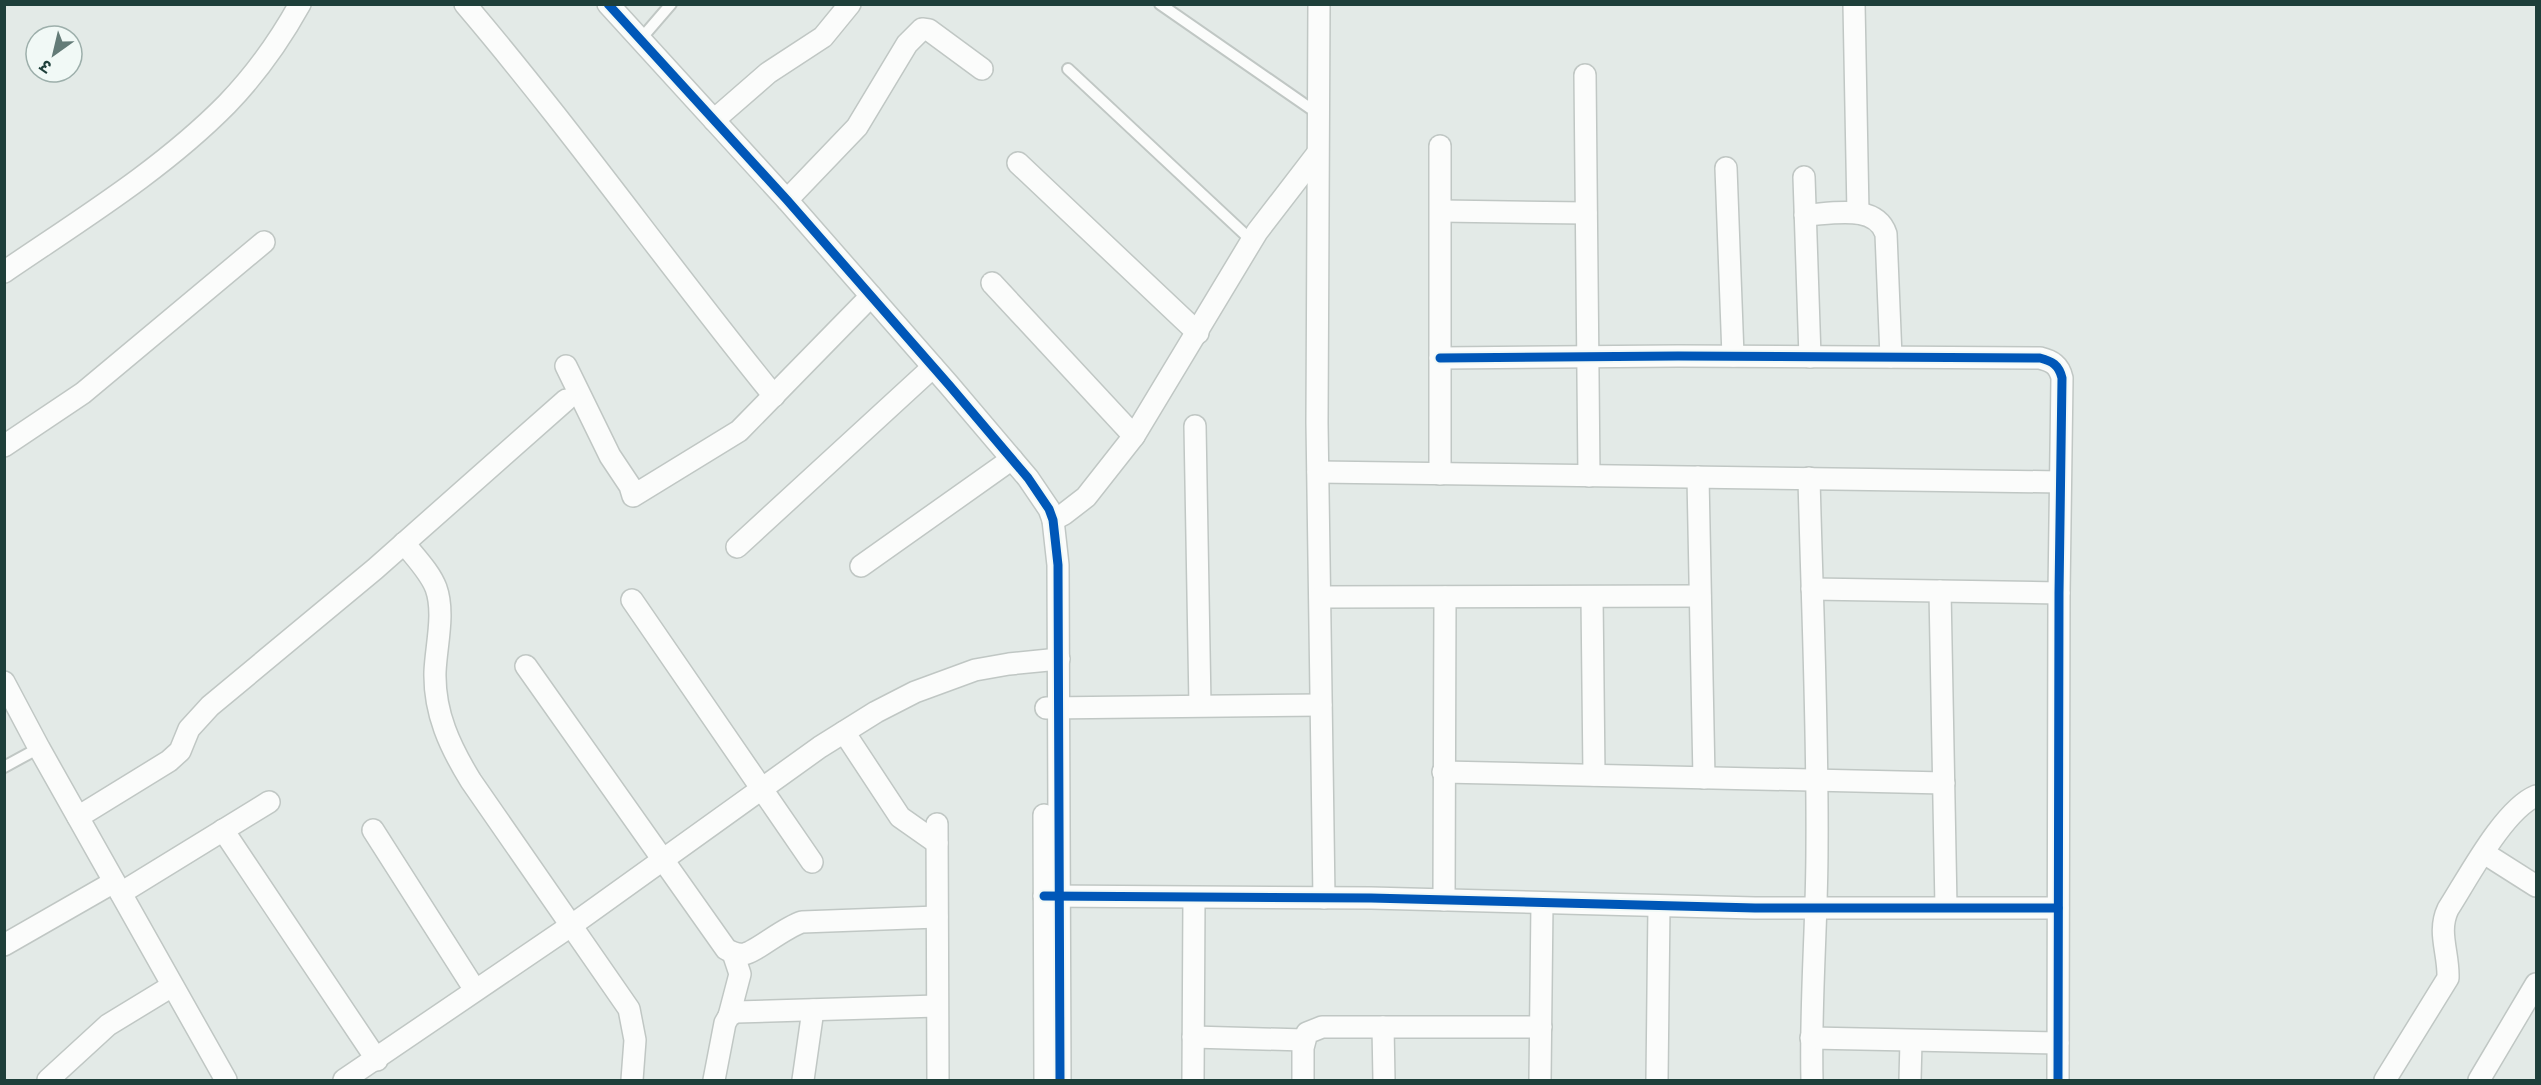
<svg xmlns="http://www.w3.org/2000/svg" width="2541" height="1085" font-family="Poppins,'Noto Sans Devanagari',sans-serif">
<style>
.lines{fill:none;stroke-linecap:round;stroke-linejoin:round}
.lane-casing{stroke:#c0c7c4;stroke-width:14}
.street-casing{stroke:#c0c7c4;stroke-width:24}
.lane{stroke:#fbfcfb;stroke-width:10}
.street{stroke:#fbfcfb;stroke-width:21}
.cycleway-casing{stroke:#f1f9f6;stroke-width:13}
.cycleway{stroke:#0057b8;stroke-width:9}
</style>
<rect width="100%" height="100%" fill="#e3eae7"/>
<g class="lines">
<defs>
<g id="lane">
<path d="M1160,4l157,109"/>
<path d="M640,40l31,-36"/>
<path d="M1068,69l184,172"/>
<path d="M4,767l35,-19"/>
</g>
<g id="street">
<path d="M465,4c108,127 204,263 309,392"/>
<path d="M608,4l179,196 162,185 79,93 21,31 4,11 5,45 2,515"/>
<path d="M1319,4l-2,419 7,475"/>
<path d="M1854,4l4,209"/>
<path d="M1585,75l4,401"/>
<path d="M714,120l54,-47 55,-36 27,-33"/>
<path d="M1018,163l180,170"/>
<path d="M1726,168l7,188"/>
<path d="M1804,177l6,180"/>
<path d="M787,200l70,-73 50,-83 15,-15 7,1 53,39"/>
<path d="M1441,211l145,2"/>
<path d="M1805,215c26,-1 71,-12 81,19l5,123"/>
<path d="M4,272c76,-52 158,-102 223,-168 28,-29 53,-64 73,-100"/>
<path d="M992,283l142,153"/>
<path d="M1440,358l238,-2 362,2c12,3 19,7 22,20l-3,215 -1,487"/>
<path d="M566,366l44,90 20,30 3,10 106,-65 132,-135"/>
<path d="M1195,426l5,279"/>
<path d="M4,446l79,-53 181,-151"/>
<path d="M1318,472l742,10"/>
<path d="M1440,474v-328"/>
<path d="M1698,477l6,301"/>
<path d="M1809,478c3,123 9,247 8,370 0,77 -7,155 -5,232"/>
<path d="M1053,520l11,-6 22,-17 48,-61 123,-204 60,-78"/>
<path d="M404,543c11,14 26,29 32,45 9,25 0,58 -1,84 -1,41 15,75 36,109l158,228 6,31 -3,40"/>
<path d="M737,547l196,-180"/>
<path d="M861,566l151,-107"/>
<path d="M1812,589l247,4"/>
<path d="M1940,591l6,316"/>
<path d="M1320,597l380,-1"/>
<path d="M1592,597l2,178"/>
<path d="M632,600l180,262"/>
<path d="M526,666l200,283c5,3 12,6 18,5 12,-2 39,-26 58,-32l135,-5"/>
<path d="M4,682l35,66 187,332"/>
<path d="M1046,708l275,-3"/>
<path d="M844,732l56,85 37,26"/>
<path d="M1443,772l501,11"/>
<path d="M1044,815l1,265"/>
<path d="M78,817l91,-56 11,-10 9,-22 21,-23 165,-137 191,-169"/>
<path d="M937,824l1,256"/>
<path d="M223,830l154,230"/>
<path d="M373,830l102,160"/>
<path d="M2484,853l52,33"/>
<path d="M121,893l148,-91"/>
<path d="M1044,896l327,2 384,10h303"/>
<path d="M1444,900l1,-303"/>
<path d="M4,945l110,-63"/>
<path d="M729,1016l11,-42 -7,-21"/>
<path d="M1383,1027l1,53"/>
<path d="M1193,1037l111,3"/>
<path d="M1811,1038l247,5"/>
<path d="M48,1080l60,-55 64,-39"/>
<path d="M344,1080l228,-155 248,-178 56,-35 39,-20 60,-22 34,-6 50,-5"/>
<path d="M714,1080l11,-57 4,-7 7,-4 201,-6"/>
<path d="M803,1080l10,-70"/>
<path d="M1193,1080l1,-182"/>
<path d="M1303,1080v-32l4,-15 15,-6h219"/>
<path d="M1540,1080l2,-177"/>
<path d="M1657,1080l2,-174"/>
<path d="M1910,1080l1,-39"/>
<path d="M2385,1080l63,-102c1,-25 -11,-46 0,-69 20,-31 56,-100 88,-113"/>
<path d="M2479,1080l57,-96"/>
</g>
</defs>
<use href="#lane" class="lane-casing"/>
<use href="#street" class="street-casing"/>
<use href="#lane" class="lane"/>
<use href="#street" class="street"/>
<defs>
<g id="cycleway">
<path d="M608,4l179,196 162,185 79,93 21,31 4,11 5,45 2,515"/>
<path d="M1440,358l238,-2 362,2c12,3 19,7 22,20l-3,215 -1,487"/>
<path d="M1044,896l327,2 384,10h303"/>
</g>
</defs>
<use href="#cycleway" class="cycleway-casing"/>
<use href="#cycleway" class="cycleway"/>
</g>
<rect width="2541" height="1085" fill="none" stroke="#1e3f3a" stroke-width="12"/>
<g transform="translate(54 54) rotate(214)"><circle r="28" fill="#f1f9f6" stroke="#9dafab" stroke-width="1.5"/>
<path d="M0-4.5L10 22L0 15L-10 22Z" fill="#637b77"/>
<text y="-9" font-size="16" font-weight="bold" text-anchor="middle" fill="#1e3f3a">उ</text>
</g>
</svg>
